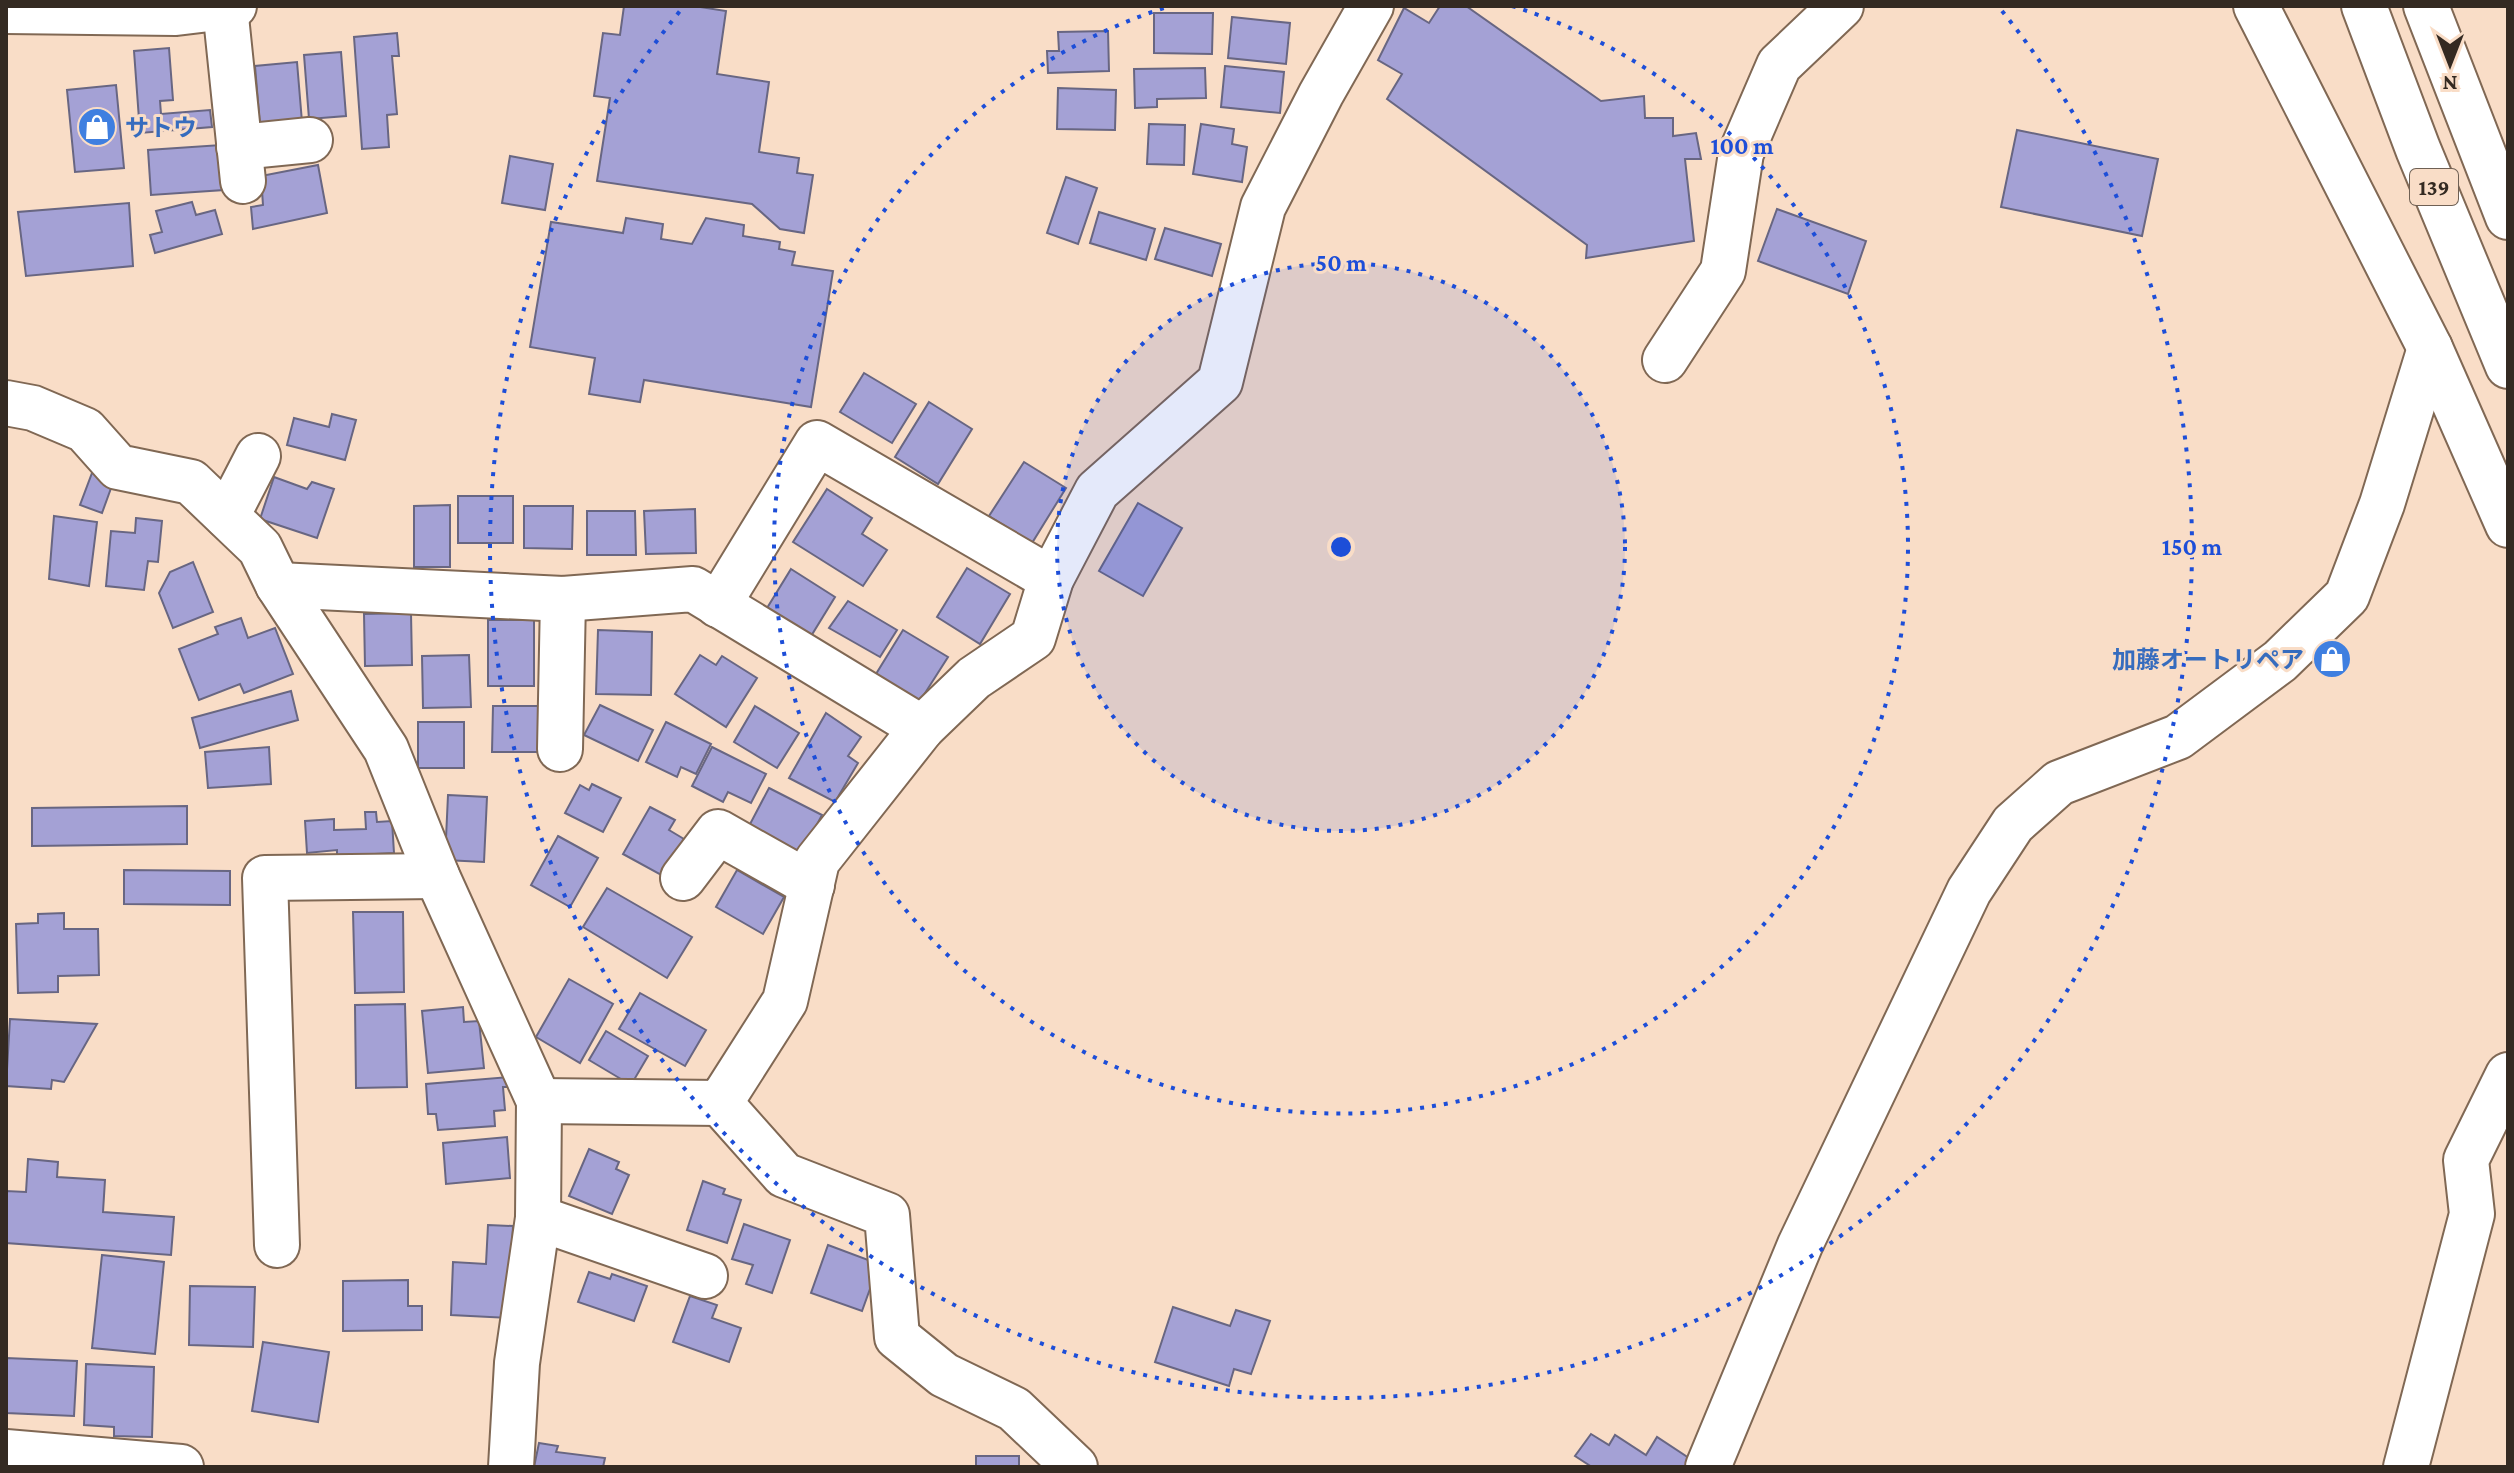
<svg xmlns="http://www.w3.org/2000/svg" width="2514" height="1473" font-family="'Crimson Pro','Noto Sans JP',serif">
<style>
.building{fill:#a4a1d5;stroke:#686682;stroke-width:2}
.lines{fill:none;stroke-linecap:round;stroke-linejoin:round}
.minor-casing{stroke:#806854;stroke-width:48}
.highway-casing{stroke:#806854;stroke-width:48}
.minor{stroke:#fff;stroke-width:44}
.highway{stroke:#fff;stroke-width:44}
.ring{fill:none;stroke:#1d4ed8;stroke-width:4;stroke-dasharray:4 8}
.labels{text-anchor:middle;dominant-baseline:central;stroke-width:6;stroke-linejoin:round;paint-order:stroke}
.shield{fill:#f9ddc7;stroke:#6f6054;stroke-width:2}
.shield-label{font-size:22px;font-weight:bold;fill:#342a22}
.shop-label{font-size:24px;font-weight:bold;fill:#366cbe;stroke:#f9ddc7;text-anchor:start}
.centre{fill:#1d4ed8;stroke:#f9ddc7;stroke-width:4}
.ring-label{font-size:24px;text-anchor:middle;font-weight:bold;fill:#1d4ed8;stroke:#f9ddc7;stroke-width:6;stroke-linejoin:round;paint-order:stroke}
</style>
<rect width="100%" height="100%" fill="#f9ddc7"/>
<g class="building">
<path d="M624,6h70l32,5 -9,63 52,8 -10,70 40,6 -2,15 16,2 -9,58 -24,-4 -28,-25 -155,-23 13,-83 -16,-2 9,-63 17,2z"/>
<path d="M1440,6h26l135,95 43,-5 1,22h28v18l23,-3 5,26h-16l9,82 -108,17 1,-13 -200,-146 15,-25 -24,-14 26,-52 25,15z"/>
<path d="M1154,13h59l-1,41 -58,-1z"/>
<path d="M1232,17l58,6 -4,41 -58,-6z"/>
<path d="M1108,31l1,40 -61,2 -1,-22h12l-1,-19z"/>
<path d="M397,33l2,23h-7l5,58 -10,1 2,32 -27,2 -8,-112z"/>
<path d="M169,48l4,52 -13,1 1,13 49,-4 2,17 -72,6 -6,-82z"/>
<path d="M341,52l5,64 -37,3 -5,-64z"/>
<path d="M297,62l5,60 -42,4 -5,-60z"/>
<path d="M1225,66l59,6 -4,41 -59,-6z"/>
<path d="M1205,68l1,30 -49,1v8l-22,1 -1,-39z"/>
<path d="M116,85l8,83 -49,4 -8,-82z"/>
<path d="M1058,88l58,2 -1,40 -58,-1z"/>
<path d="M1149,124l36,1 -1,40 -37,-1z"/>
<path d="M1201,124l33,5 -2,15 15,3 -5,35 -49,-8z"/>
<path d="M2017,130l141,29 -16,77 -141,-29z"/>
<path d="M221,145l3,45 -73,5 -3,-45z"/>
<path d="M510,156l43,8 -8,46 -43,-7z"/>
<path d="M318,165l9,48 -74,16 -2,-22 12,-2 -2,-29z"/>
<path d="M1066,177l31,11 -19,56 -31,-11z"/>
<path d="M192,202l4,13 19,-5 7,24 -67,19 -5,-18 12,-3 -6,-21z"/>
<path d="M129,203l4,63 -107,10 -8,-64z"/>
<path d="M1777,209l89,32 -18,53 -90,-33z"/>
<path d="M1099,212l56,17 -9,31 -56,-17z"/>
<path d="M626,218l37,6 -2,15 31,5 14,-26 38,7 -1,11 37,6 -1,7 16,3 -3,13 41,6 -22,136 -167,-27 -4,22 -51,-8 6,-36 -65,-11 21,-125 72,11z"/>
<path d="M1165,228l56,16 -9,32 -57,-17z"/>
<path d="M864,373l52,31 -24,39 -52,-31z"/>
<path d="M929,402l43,27 -34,55 -43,-27z"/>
<path d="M332,414l24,6 -11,40 -58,-15 7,-27 35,9z"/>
<path d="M1024,462l42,26 -34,55 -43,-27z"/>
<path d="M92,473l22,7 -12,33 -22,-8z"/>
<path d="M274,477l33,12 5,-7 22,7 -17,49 -57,-19z"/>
<path d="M827,489l45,29 -10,16 25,16 -24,36 -70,-44z"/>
<rect x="458" y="496" width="55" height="47"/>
<path d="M1138,503l44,25 -39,68 -44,-25z"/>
<path d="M450,505v62h-36v-61z"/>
<path d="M524,506h49l-1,43 -48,-1z"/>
<path d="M695,509l1,44 -50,1 -2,-43z"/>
<path d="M587,511h48l1,44h-49z"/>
<path d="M54,516l43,6 -8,64 -40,-7z"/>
<path d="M136,518l26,3 -4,41 -10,-1 -4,29 -38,-4 5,-55 24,2z"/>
<path d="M193,562l20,50 -40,16 -14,-35 11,-21z"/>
<path d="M967,568l43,26 -30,50 -43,-27z"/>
<path d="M791,569l44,28 -27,44 -44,-28z"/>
<path d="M848,601l49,29 -17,27 -51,-29z"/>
<path d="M411,613l1,52 -47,1 -1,-52z"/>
<path d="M241,618l7,20 27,-10 18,46 -49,19 -4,-9 -41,16 -20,-51 39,-15 -3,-7z"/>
<rect x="488" y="620" width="46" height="66"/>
<path d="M598,630l54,2 -1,63 -55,-1z"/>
<path d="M903,630l45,27 -28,44 -44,-27z"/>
<path d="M469,655l2,52 -48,1 -1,-52z"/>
<path d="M700,655l16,10 6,-9 35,22 -31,49 -51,-33z"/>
<path d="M291,691l7,29 -98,28 -8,-30z"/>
<path d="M600,705l53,25 -15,31 -54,-26z"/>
<path d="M493,706h46l-1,46h-46z"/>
<path d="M755,706l44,27 -22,35 -43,-26z"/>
<path d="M826,713l35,24 -13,19 10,7 -23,39 -46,-24z"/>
<rect x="418" y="722" width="46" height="46"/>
<path d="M666,722l45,22 -15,30 -15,-7 -4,10 -31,-15z"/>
<path d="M269,747l2,37 -63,4 -3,-36z"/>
<path d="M712,747l54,27 -15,29 -23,-11 -5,10 -31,-16z"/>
<path d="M592,784l29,14 -18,34 -38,-19 15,-28 9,5z"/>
<path d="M769,788l53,27 -20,38 -53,-27z"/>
<path d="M448,795l39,2 -3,65 -39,-2z"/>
<path d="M187,806v38l-155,2v-38z"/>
<path d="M650,807l25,13 -6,10 15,9 -21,37 -40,-22z"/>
<path d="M365,812h11l1,10 15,-1 2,32 -57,3v-6l-30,3 -2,-32 29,-2v11l32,-1z"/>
<path d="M558,836l40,22 -28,49 -39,-22z"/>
<path d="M124,870l106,1v34l-106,-1z"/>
<path d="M737,870l47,27 -21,37 -47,-27z"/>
<path d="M607,888l85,49 -25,41 -84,-51z"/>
<path d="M353,912h50l1,80 -49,1z"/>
<path d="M64,913v16h34l1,46 -41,1v16l-40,1 -2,-69 22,-1v-9z"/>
<path d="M569,979l44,25 -33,59 -44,-26z"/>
<path d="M640,993l66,37 -21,36 -66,-37z"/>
<path d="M405,1004l2,83 -51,1 -1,-83z"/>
<path d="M463,1007l1,15 15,-1 5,47 -56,5 -6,-62z"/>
<path d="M10,1019l87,5 -33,58 -12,-2 -1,9 -45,-3z"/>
<path d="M606,1031l42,25 -17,29 -42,-25z"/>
<path d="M509,1077l1,10h-7l2,23 -11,1 1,15 -57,4 -2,-16h-8l-2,-30z"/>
<path d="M507,1137l3,41 -64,6 -3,-41z"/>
<path d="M589,1149l30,13 -3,7 13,6 -17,39 -43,-18z"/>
<path d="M28,1159l30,3 -1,15 48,3 -2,32 71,5 -3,38 -165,-12v-52l20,1z"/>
<path d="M703,1181l22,8 -2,5 18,6 -14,43 -40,-13z"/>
<path d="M744,1224l46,16 -18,53 -26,-9 7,-19 -21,-6z"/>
<path d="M488,1225l25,1 -4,92 -58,-3 2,-53 33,2z"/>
<path d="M828,1245l51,19 -17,47 -51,-18z"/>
<path d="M102,1255l62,7 -9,92 -63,-6z"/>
<path d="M589,1272l21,7 2,-5 35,12 -13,35 -56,-19z"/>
<path d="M408,1280v26h14v24l-79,1v-50z"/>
<path d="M190,1286l65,1 -2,60 -64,-2z"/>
<path d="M690,1296l27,9 -5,13 29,10 -12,34 -56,-20z"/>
<path d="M1173,1307l57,19 6,-16 34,11 -19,53 -17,-5 -5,17 -74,-24z"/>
<path d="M263,1342l66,10 -11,70 -66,-11z"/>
<path d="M6,1358l71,3 -3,55 -68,-3z"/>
<path d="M86,1364l68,3 -2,70 -38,-1v-9l-30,-2z"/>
<path d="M1591,1434l18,11 6,-10 31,20 11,-18 41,27 -2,3h-104l-17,-11z"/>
<path d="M539,1443l19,3 -2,6 49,6 -2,9h-69z"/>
<rect x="976" y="1456" width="43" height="11"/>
</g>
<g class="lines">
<defs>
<g id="minor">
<path d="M2256,6l174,342 78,177"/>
<path d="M225,7l18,174"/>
<path d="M6,11l170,2 58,-7"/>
<path d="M239,147l71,-7"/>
<path d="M1665,360l58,-89 18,-118 38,-88 62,-59"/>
<path d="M6,403l27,5 52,22 33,37 73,15 69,66 18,37 108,164 51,127 102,225 -1,117 -21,145 -6,104"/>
<path d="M227,516l31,-60"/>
<path d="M278,585l285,14 130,-10 229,139"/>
<path d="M718,605l99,-162 234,136"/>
<path d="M560,749l3,-150"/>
<path d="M683,878l35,-46 94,53"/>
<path d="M539,1101l181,2 65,-102 32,-140 105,-133 52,-50 59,-40 18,-59 46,-88 123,-109 43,-175 58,-113 50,-88"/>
<path d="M720,1103l64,72 103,40 10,122 47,38 70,34 61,58"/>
<path d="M538,1218l167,58"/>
<path d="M277,1245l-12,-367 172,-2"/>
<path d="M6,1452l175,15"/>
<path d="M1708,1467l92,-222 169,-354 44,-67 46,-41 119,-46 102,-76 67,-65 35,-92 48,-156"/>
<path d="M2406,1467l66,-253 -6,-54 42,-85"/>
</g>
<g id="highway">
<path d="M2364,6l54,143 90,217"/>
<path d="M2426,6l82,211"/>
</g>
</defs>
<use href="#minor" class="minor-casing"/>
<use href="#highway" class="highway-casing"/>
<use href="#minor" class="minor"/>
<use href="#highway" class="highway"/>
</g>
<circle cx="1341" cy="547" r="284" fill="#1d4ed8" fill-opacity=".12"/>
<g class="ring">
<circle cx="1341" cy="547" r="284"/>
<path d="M1512 6A567 567 0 1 1 1170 6"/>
<path d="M2002 11A851 851 0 1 1 680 11"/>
</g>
<defs>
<symbol id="shop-disc" viewBox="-11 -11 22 22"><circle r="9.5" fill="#3f7fe0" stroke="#f9ddc7"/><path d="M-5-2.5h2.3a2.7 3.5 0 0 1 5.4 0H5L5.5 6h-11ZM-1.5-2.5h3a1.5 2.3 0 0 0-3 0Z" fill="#fff"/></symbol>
</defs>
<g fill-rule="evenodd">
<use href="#shop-disc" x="75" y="105" width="44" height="44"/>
<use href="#shop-disc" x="2310" y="637" width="44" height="44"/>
</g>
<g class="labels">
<rect class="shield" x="2410" y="169" width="48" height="36" rx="6"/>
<g class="shield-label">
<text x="2434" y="187">139</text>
</g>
<g class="shop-label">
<text x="125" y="127">サトウ</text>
<text x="2304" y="659" text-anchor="end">加藤オートリペア</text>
</g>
</g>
<circle cx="1341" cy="547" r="12" class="centre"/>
<g class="ring-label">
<text x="1742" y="154">100 m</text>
<text x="1341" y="271">50 m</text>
<text x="2192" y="555">150 m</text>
</g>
<rect width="2514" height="1473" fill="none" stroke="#342a22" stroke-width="16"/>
<g transform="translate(2450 64) rotate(180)" stroke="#f9ddc7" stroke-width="6" paint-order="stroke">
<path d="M0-6L14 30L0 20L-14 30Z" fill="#342a22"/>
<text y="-12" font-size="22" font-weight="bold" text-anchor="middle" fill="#342a22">N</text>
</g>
</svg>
